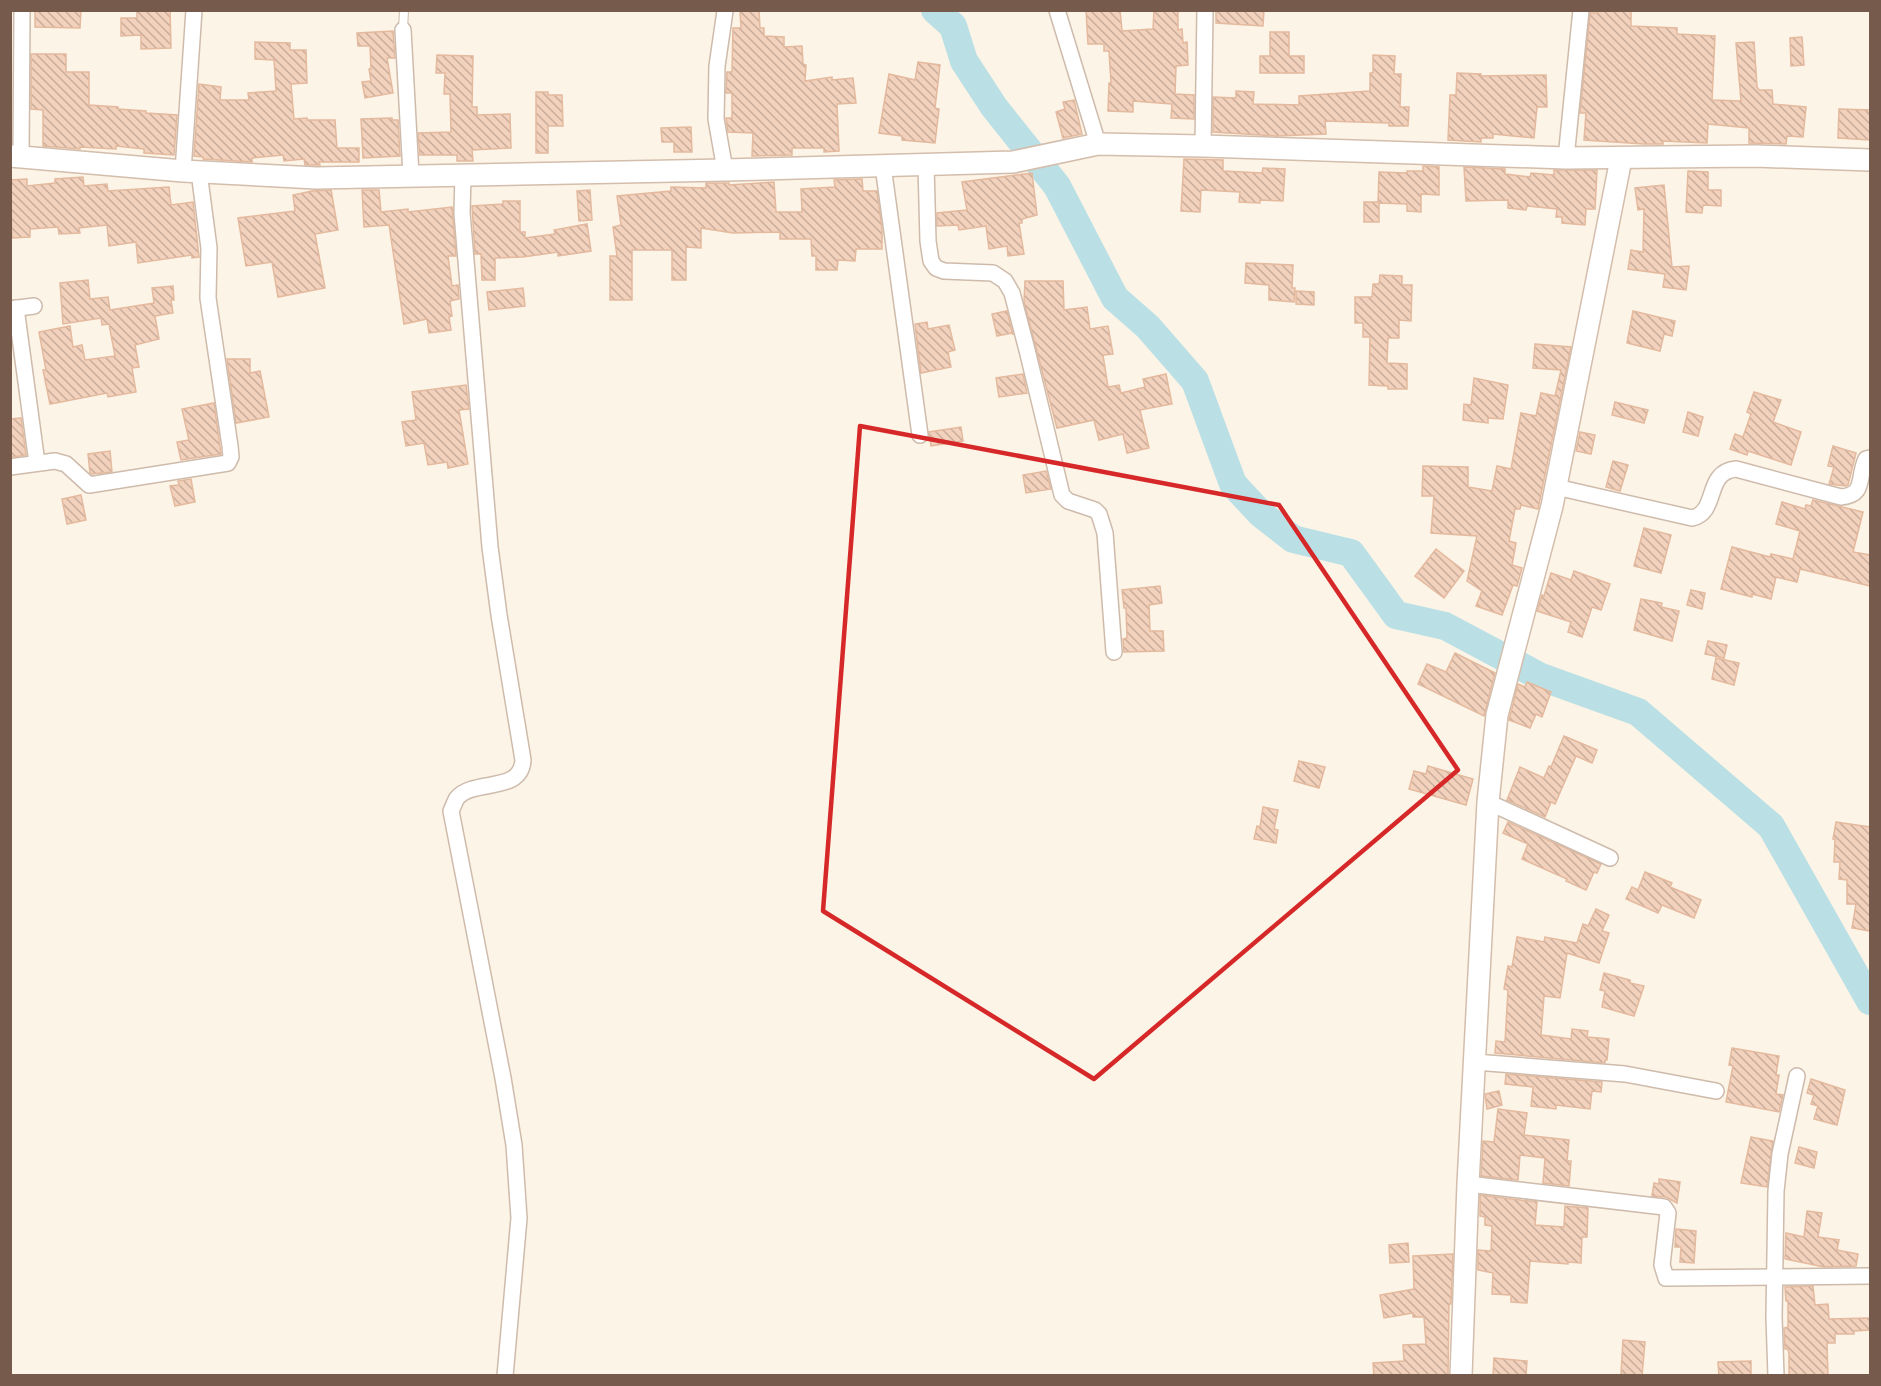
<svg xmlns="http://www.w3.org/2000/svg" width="1881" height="1386" font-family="Ubuntu,sans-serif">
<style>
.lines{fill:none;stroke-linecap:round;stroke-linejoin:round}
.river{stroke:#bae0e6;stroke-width:28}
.building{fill:url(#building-back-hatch);stroke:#e4b99e;stroke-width:1.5}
.lane-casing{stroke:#cebbac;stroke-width:10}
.street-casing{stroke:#cebbac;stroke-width:18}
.secondary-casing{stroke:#d3bdac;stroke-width:24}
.lane{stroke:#fff;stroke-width:8}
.street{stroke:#fff;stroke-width:15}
.secondary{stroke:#fff;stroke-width:21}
.marked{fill:none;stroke:#d62828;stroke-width:4.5;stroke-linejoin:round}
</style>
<defs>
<pattern id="building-back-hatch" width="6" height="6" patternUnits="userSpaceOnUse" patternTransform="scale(1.5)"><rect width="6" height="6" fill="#f2d2bd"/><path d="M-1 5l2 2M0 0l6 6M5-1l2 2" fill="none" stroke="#c9ad9c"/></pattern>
</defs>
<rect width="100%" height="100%" fill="#fcf4e6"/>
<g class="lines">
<path class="river" d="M935,10l18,16 11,35 30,46 63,79 58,112 33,29 47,54 38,103 28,30 32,25 58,14 45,62 49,11 96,51 97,35 133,114 99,175"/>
</g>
<g class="building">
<path d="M35,10h46l-1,18 -45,-1z"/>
<path d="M137,10h33l1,38 -30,1v-14l-20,1v-18h16z"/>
<path d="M740,10h19l1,18h4v8l20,1v10l18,-1 1,18 3,1 -1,16 27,-4v3l21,-2 3,25 -19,1 2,47 -15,1v-4h-32v7l-40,1 1,-23 -25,-1 -2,-14h6v-25h-6l1,-21h5l1,-44h8z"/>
<path d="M1086,10h34l2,21 31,-2 1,-19h24v20l4,-1 1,14 4,-1 1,23 -12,1 -1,28 19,1v24l-23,-1 1,-14 -39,-3v11l-25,-1 1,-28h2l-2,-32h-5v-7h-16z"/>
<path d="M1216,10h48l-1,16 -47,-3z"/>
<path d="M1598,10h33v16l46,2v6l38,2 -3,64 29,1 -5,-58 18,-1 3,45 2,3h13l1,14 33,3 -3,30 -16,-1 -1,8 -37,-1v-15l-41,-4 -1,19 -44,-2v3h-19l-60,-4 2,-27h-6l10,-100h8z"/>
<path d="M393,31l2,27h-8l6,35 -28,5 -3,-16 9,-1 -2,-12h2l-1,-23h-12l-1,-13z"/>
<path d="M1270,32h19v24h15v17h-44v-17h10z"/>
<path d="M1802,37l2,28 -13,1 -1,-28z"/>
<path d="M255,42l35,1v7h16l1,33 -16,1 3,35 13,-1v2h28l2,28h22v14h-40l1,3h-15l-1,-6 -20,2 -1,-6 -31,3v4l-49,-3v-2l-9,-1 5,-72 22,3 -1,13h29l-1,-7 28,-2 -2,-31 -19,-1z"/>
<path d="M31,54h35v18h23v33l29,2v2l28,2v2l31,2 -3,40 -30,-2v-4l-28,-3v3l-36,-2v2l-37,-3v-36l-12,-1z"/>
<path d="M437,55l36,1 -1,51h5v8l33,-1 1,34 -39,2 1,11h-16v-6h-37l-2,-22 33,-1 -1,-38h-6l1,-21h-9z"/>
<path d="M1373,55l22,1 -1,18h7l-1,33h9l-1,19h-19v-3l-64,-2 1,13 -50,2 -63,-4v-35l23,1v-7l18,1 -1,12 46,1v-9l71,-5v-18h3z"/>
<path d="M918,62l22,3 -5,43 4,1 -4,34 -33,-3v-4l-23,-3 10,-59 26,6z"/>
<path d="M1457,73l24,1v2l65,-1 1,32h-10l-3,31 -41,-4v4h-12v4l-33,-2 2,-45h6z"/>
<path d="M536,92h12v3h14l1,31h-15v27h-12z"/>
<path d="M1074,100l8,34 -19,4 -7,-26 9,-3 -2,-7z"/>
<path d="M1839,109l31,1v30l-32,-2z"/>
<path d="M392,118v2h6l2,36 -37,2 -2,-39z"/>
<path d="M691,127l1,25h-18v-10h-12l-1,-14z"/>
<path d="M1184,159l39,1v11l39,2 1,-5 22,1 -2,32 -23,-1v3l-21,-1 1,-10 -39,-2 -1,22 -19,-1z"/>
<path d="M1423,166l16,1v28l-18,-1v18l-14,-1v-7l-28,-1v19h-15v-20h14l1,-30 28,1v-2h16z"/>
<path d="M1464,167l41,2v5l25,3 1,-4 23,2v-5h43l-2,39h-9l-1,16 -23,-2v-6h-6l1,-8 -30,-3 -1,4 -18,-2v-8l-42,1z"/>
<path d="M1688,171l20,1v18h13v16l-18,-1 -1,8 -16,-1z"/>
<path d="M1032,173l5,42 -15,4v4h-3l5,31 -16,2 -1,-10 -18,3 -3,-23 -27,4 -1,-5 -21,1v-13l30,-3 -5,-28z"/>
<path d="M83,177l1,9 23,-2 1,7 61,-4 2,18 22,-3 6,55 -7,1v-3l-54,8 -2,-21 -27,4 -2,-21 -28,3 1,5 -21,1 -1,-7 -28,2v8l-18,1 -2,-58 17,-1v7l28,-3v-4z"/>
<path d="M862,179l1,12h14l5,38v20h-26l-1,12 -17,-1 -1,10h-21v-14h-4l-1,-17h-31v-7l-47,1 -32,-5v20l-15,-1v33h-14v-30h-40v50h-22v-44h7l-4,-29 8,-2 -4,-29 54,-5v-4l35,1v-5h23v2l45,-3 2,30h26l-1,-23 34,-2 -1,-7z"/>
<path d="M1664,185l8,82 17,-1 -3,24 -23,-3 2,-13 -37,-5 3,-19 12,2 1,-43 -6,1 -3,-22z"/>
<path d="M331,190l7,40 -23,4 10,54 -47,9 -6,-35 -26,4 -8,-48 57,-7 -2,-16 19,-4z"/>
<path d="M362,190h17l2,22 27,-3v3l44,-5 4,49h-8l4,30 6,-1 1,14 -9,2 2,15 -3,1 2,13 -22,3 -2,-14 -23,5 -15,-99 -25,2z"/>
<path d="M590,190l2,30 -13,1 -2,-30z"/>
<path d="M503,201h17v31h5v6l30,-4 -1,-4 33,-6 4,27 -33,5v-4l-35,5 -28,1v22h-13l-1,-26h-6l-3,-48 31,-2z"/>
<path d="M1246,263l47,2 -1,23h3l-1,14 -25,-2v-15l-24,-2z"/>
<path d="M1380,275l22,1v9h10l-1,36 -12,-1v18h-11l-1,25 20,1v25h-19v-3l-19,-1 1,-48h-7v-14h-8v-26h17l1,-13h6z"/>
<path d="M88,280l2,19 18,-2 2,13 44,-7 -2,-15 21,-2 1,14h-3l2,13 -18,3 4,23 -24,6 4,22 -7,1 4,24 -28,5 -1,-4 -57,11 -7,-34h3l-7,-38 31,-6 3,21 9,-2 3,15 30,-4 -6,-32 -7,1 -1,-7 -38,6 -3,-41z"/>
<path d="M1025,281h38l1,29 23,-3 3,22 18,-3 5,28 -10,1 5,32 11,-2 2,8 24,-6 -2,-8 23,-5 6,30 -32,6 9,38 -22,5 -4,-19 -24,6 -5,-20 -37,8 -33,-126z"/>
<path d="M523,288l2,18 -36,4 -2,-18z"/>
<path d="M1296,291l18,1v13l-18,-1z"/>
<path d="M1007,311l6,24 -1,-2 -15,3 -5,-22z"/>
<path d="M1633,311l42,10 -3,15 -8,-2 -4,17 -33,-8z"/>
<path d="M927,322l1,7 21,-4 6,25 -7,2 3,15 -30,6 -6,-49z"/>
<path d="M1535,344l36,3 -33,162 -17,-4 -1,4h-5l-6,32 7,2 -4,22 10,3 -5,18 -4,-1 -11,30 -26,-9 6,-15 -15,-10 10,-45 -46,-3 3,-37h-12l1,-30 45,1v20l24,4 5,-25 14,3 10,-56 15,3 5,-23 14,3 6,-26 -28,-2z"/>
<path d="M227,359h23v14l10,-2 9,46 -33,6z"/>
<path d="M1023,374l4,19 -28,4 -3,-19z"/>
<path d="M1474,378l34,7 -5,34 -15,-1v5l-25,-3 1,-16 7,1z"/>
<path d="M466,385l3,24 -10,1 9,54 -20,4 -1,-6 -19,3 -4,-22 -18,3 -4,-24 14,-2 -4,-28z"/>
<path d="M1754,392l27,8 -8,22 28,10 -10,33 -43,-14 -1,4 -17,-6 5,-15 8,3 8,-23 -4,-2z"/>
<path d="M1615,402l33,8 -4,13 -32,-8z"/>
<path d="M214,403l7,51 -40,6 -4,-18 12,-2 -7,-31z"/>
<path d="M1688,412l15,5 -5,19 -15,-4z"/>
<path d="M21,418l5,37 -12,2 -4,-1v-37z"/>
<path d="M961,427l2,14 -32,5 -2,-14z"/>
<path d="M1580,432l15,3 -4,19 -15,-3z"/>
<path d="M1833,446l23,7 -8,32 -2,1 -17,-2 5,-17 -6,-1z"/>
<path d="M110,451l2,21 -20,2 -2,-1 -2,-19z"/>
<path d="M1613,461l15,4 -8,26 -14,-4z"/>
<path d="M1046,471l5,18 -25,4 -3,-18z"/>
<path d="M191,479l4,23 -20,4 -5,-20 9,-1 -1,-4z"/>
<path d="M81,495l5,25 -19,4 -5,-25z"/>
<path d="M1813,500l50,12 -10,40 17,3v31l-70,-17 -3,13 -21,-5 -5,22 -19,-5v3l-31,-8 11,-42 38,10 1,-3 22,5 7,-28 -24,-7 6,-22 23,7 1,-4 5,1z"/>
<path d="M1644,528l27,7 -10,38 -27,-7z"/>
<path d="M1436,549l28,22 -20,27 -29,-22z"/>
<path d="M1574,571l36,13 -9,26 -9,-3 -10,30 -14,-5 3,-10 -34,-11 5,-16 2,1 7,-23 20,7z"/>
<path d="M1160,586l2,17 -13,2 1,26h13l1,20 -40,1 -1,-13 4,-1 -1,-30h-2l-2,-18z"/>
<path d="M1691,590l14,3 -3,16 -15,-4z"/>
<path d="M1641,599l21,4 -1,4 18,4 -7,30 -38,-11z"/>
<path d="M1708,641l19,4 -3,13 -19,-4z"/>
<path d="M1455,653l40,20 -11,43 -66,-32 9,-20 19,8z"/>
<path d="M1716,658l23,5 -5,22 -22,-6z"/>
<path d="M1527,682l24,10 -9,25 -6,-3 -6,14 -21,-8 9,-36 7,3z"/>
<path d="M1564,736l33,14 -5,13 -16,-7 -21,48 -4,-2 -6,15 -38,-17 13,-33 24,11 5,-12 2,1z"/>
<path d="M1299,761l26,6 -6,21 -25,-7z"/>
<path d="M1428,766l45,13 -7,26 -57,-16 5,-18 12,3z"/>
<path d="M1263,807l15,3 -4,19 4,1 -2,13 -22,-4 3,-13 3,1z"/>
<path d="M1508,822l93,42 -4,9 -3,-1 -8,18 -20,-9 1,-2 -45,-20 6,-15 -25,-11z"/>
<path d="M1836,822l34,5v104l-18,-3 4,-24h-9v-24l-8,-1 1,-17h-6l1,-23h-2z"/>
<path d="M1645,872l27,11 -2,4 31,13 -7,18 -32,-13 -4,8 -32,-14 6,-12 6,3z"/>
<path d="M1596,909l13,6 -7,16 7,2 -10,30 -32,-10 -7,45 -16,-2 -3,39 30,4 1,-10 16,2 -1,6 22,2 -2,21h-2v3l-110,-10 1,-12 9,1 3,-52 -4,-1 4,-23 4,1 5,-30 27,5 1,-5 32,6 6,-19 5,2z"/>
<path d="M1604,973l26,7v3l14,3 -10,30 -32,-9 3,-16 -5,-1z"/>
<path d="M1732,1048l47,8 -3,19h3l-3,19 7,1 -4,17 -53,-10 7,-36 -4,-1z"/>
<path d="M1506,1074l96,8 -1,10 -9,-1 -2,18 -34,-4v4l-25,-3 2,-19 -28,-3z"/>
<path d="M1811,1079l34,11 -8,35 -23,-6 4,-13 -7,-2 3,-9 -7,-2z"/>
<path d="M1499,1091l3,14 -15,4 -2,-15z"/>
<path d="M1498,1109l29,4 -3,22 45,5 -2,21h4l-2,25 -26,-3 2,-25 -25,-3 -2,25 -37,-4 2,-35 11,1z"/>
<path d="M1751,1137l22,4 -6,46 -26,-4z"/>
<path d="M1799,1147l18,5 -3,16 -19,-5z"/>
<path d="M1659,1179l21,3 -3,21 -11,-6 -14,-1 2,-13 5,1z"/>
<path d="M1480,1195l57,7 -2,23 29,2 1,-21 23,2 -1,29h-5l-1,26 -13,-1v2l-38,-3 -3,42 -16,-1v-7l-19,-1 1,-21 -15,-3v-20l13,1 1,-25 -7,-1v-8l-5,-1z"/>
<path d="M1807,1211l15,2 -4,24 21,3 -2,10 21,4 -2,12 -32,1 -39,-8 1,-26 18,4z"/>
<path d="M1676,1229l20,2 -2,32 -14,-1 1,-15h-6z"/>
<path d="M1408,1243l1,19 -19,1 -1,-18z"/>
<path d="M1453,1254l-2,50h-2l-1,72h-74l-1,-13 31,-2 -1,-16 23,-1 -2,-27h-11v-4l-29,5 -4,-23 34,-6 -1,-33z"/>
<path d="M1813,1286l2,19 13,-1 1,15 41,-1v12l-16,1v3h-19v9h-8l1,33h-39v-22l-1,-5h-3l-1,-21 4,-1v-26h-2l-1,-14z"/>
<path d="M1623,1340l22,2 -3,34 -21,-2z"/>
<path d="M1494,1358l33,3 -1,15h-33z"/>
<path d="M1751,1361v15h-32l-1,-14z"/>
</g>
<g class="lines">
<defs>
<path id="lane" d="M403,30l1,-20"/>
<g id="street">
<path d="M1057,10l41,134"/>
<path d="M403,30l8,145"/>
<path d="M1203,146l2,-136"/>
<path d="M21,157l1,-147"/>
<path d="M1566,158l15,-148"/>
<path d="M926,165l2,76 3,20 5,7 8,3 49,2 12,8 7,12 15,57 35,145 6,6 27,9 4,4 6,19 9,119"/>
<path d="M883,166l37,269"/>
<path d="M725,170l-9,-51 1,-53 8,-55"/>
<path d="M183,171l11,-161"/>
<path d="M463,175l-1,38 28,334 9,68 24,145c-2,34 -49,18 -66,38 -2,3 -4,9 -6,13l52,267 11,67 5,73 -14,158"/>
<path d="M16,308l21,155"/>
<path d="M10,309l24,-3"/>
<path d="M10,467l45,-6 11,3 23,21 139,-22 3,-6 -1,-11 -22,-148 1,-50 -10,-76"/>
<path d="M1556,487l136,31c27,-6 12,-46 44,-49l105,28c25,-2 16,-19 25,-38l4,-1"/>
<path d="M1488,802l122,56"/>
<path d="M1475,1062l150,12 91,17"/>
<path d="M1468,1184l196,23 4,6 -6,52 4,13 204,-2"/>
<path d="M1776,1376l-2,-59 2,-126 4,-37 17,-78"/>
</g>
<g id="secondary">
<path d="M10,156l173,15 133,7 409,-8 288,-8 85,-18 105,2 363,12 189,-2 115,4"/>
<path d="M1461,1376l7,-192 20,-382 9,-87 55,-209 69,-347"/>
</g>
</defs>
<use href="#lane" class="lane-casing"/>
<use href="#street" class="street-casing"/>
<use href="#secondary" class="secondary-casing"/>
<use href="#lane" class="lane"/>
<use href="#street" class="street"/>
<use href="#secondary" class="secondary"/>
</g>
<path class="marked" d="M860,426l419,79 179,265 -364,309 -271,-168z"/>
<rect width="1881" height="1386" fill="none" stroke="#765a4b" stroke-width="24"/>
</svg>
